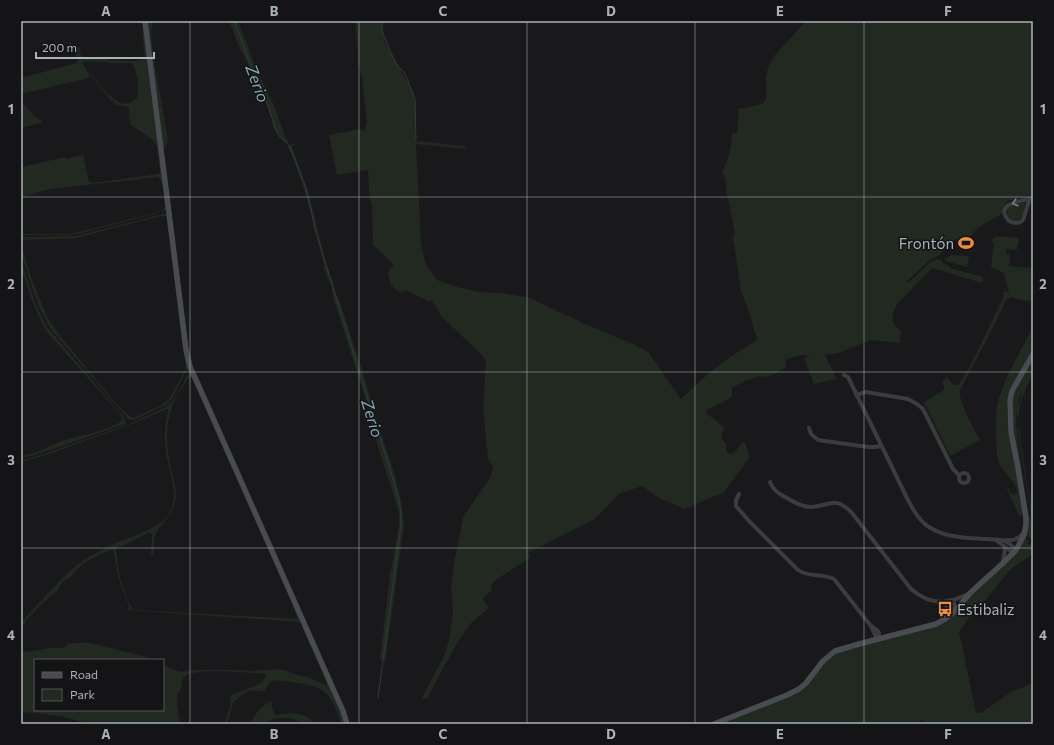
<svg xmlns="http://www.w3.org/2000/svg" width="1054" height="745" font-family="Commissioner,sans-serif">
<style>
.green{fill:#212920;fill-rule:evenodd}
.lines{fill:none;stroke-linecap:round;stroke-linejoin:round}
.stream{stroke:#2f3b3f;stroke-width:1}
.street{stroke:#3a3c40;stroke-width:4}
.secondary{stroke:#484b50;stroke-width:5.5}
.oneway{stroke:#787d83}
.grid{fill:none;stroke:#abb3ba;stroke-width:1;stroke-opacity:0.55}
.labels{text-anchor:middle;dominant-baseline:central;stroke-width:3;stroke-linejoin:round;paint-order:stroke}
.poi-label{font-size:15px;fill:#abb3ba;stroke:#141416;text-anchor:end}
.water-label{font-size:16px;font-style:italic;fill:#83a7b4;stroke:#141416}
.neatline{fill:none;stroke:#abb3ba;stroke-width:1.5}
.grid-label{font-size:13px;text-anchor:middle;font-weight:bold;fill:#abb3ba}
</style>
<rect width="100%" height="100%" fill="#19191b"/>
<g class="green">
<path d="M142,21h2l23,188 -3,2 -85,23 -11,1h-47v-2l3,1h44l12,-2 82,-21 3,-4c-1,-9 0,-24 -7,-30l-107,12 -13,3 -17,6v-31l45,-10v2l17,-4 6,26 3,2 67,-9 1,-3 -3,-24 -4,-7 -22,-15 -2,-9v-9l-12,-2 -7,-6 -19,-23 -6,3 -64,15v-16l52,-14 6,-3 -10,-17 2,-2 3,7 7,-2 -2,5 2,3 3,3h23l2,2 25,1 11,-2 -2,-20zM84,61h3l23,2h22c6,9 7,25 5,35 -2,2 -5,4 -8,5 -13,5 -30,-19 -37,-28l-3,-1 -6,-9z"/>
<path d="M148,21h5c-3,13 -1,29 2,42l-1,2 2,6 12,69 -3,7 -3,1 -1,-18 -4,-38 -5,-27z"/>
<path d="M229,21h9l10,26 8,22 18,36 11,31 4,7 -2,1 -6,-6 -8,-11 -1,-8 -4,-12 -11,-20 -2,-9 -19,-38 -3,-10z"/>
<path d="M355,21h26l4,22 27,46 4,19v33l48,5 4,2 -3,1 -49,-5 5,99 3,15 3,8 10,14 20,7 23,5 22,1 28,5 55,26 48,20 15,8 33,47 29,-27 23,-17 24,-15 -6,-22 -10,-27 -8,-54 2,-3 -8,-40 -2,-16 -3,-6c7,-11 9,-26 10,-39l5,1 2,-25 23,-5 4,-5v-22l2,-10 7,-12 31,-34h227v174l-25,6 -3,3 -3,10c-12,7 -26,12 -33,25h-14l-17,17 -8,4 -23,21 1,2 22,-21 7,-3 2,1 2,-1 3,5 5,2 3,3 29,7 2,2 -1,5 -50,-15 -35,36c-6,11 -7,21 4,27l-1,12 -30,-3 -31,13 -14,2 12,24 -23,5 -10,-26 6,-1 -7,-2 -17,4v8l-11,7 -10,3 -5,-1 -13,4 -15,8v9c-8,6 -18,8 -26,14v2l17,13 1,3 -3,9 5,5v8l3,3 5,-1 9,-11 2,1 5,14 -26,35 -39,17 -26,-11 -17,-12 -23,8 -24,25 -66,33 1,6 -33,21 -6,6 1,5 -9,8 6,10 -18,15 -14,20 -30,55h-5l23,-44 4,-14 4,-28 -2,-25 4,-29 8,-40 6,-10 21,-30 3,-11 -5,-8 -5,-51 3,-47 -4,-6 -41,-39 -9,-16 -2,2 -25,-12 -3,3c-11,-4 -12,-11 -14,-21l6,-7 -21,-20 -1,-37 -3,-15 -1,-23 -31,5 -8,-40 30,-6h2l3,2 3,-10 -5,-43 -4,-15v-11z"/>
<path d="M21,101l13,15 9,6 -22,6z"/>
<path d="M295,144l-3,3 17,47 17,70 7,18 2,10 4,7 25,77 15,51 15,45 8,33 2,20 -19,138 -5,-4 10,-84 9,-50v-13l-20,-62 -13,-50 -32,-100 -3,-15 -7,-15v-5c-10,-40 -19,-82 -37,-120z"/>
<path d="M1025,202c-1,34 -26,15 -15,5 3,-4 10,-4 15,-5z"/>
<path d="M167,213l21,154 -16,32 -5,5 -33,16h-4l-2,-1 -78,-91 -11,-21 -6,-16 -12,-38v-9l11,36 15,37 10,15 61,74 9,8 6,4 27,-12 10,-8 16,-30 -3,-20 -16,-127 -1,-5h-6l-83,22 -56,2v-3l55,-1z"/>
<path d="M995,236l24,2 -2,12 -11,-1v5h4l-1,12 24,2v33l-12,-1 -10,-3 -1,2h-2l-2,1 -10,22 -36,68c-2,12 14,38 20,50l-30,16 -22,-46 -5,-7 21,-13v-3l-1,-4v-2l4,-4 6,8h5c14,-19 24,-44 35,-66 4,-9 11,-19 11,-28l5,2 -5,-20 -13,-6 3,-24h-3l1,-5 3,1z"/>
<path d="M952,255l17,1 -2,11 -21,-6 -2,-2z"/>
<path d="M21,259l14,44 12,24 75,88 4,7 -1,2 -6,2 -83,29 -15,3v-2c14,-2 27,-10 41,-15 12,-4 54,-12 60,-21l-2,-6 -73,-82c-9,-15 -14,-29 -20,-46 -3,-9 -6,-17 -6,-27z"/>
<path d="M1033,326v24l-24,41 -2,12 1,28 6,23 9,59 -3,4 -12,-25 -2,-8 4,8 5,3 2,-2c0,-13 -17,-21 -19,-34 -2,-7 -1,-14 -2,-21 0,-10 -1,-21 1,-31 6,-29 24,-55 36,-81z"/>
<path d="M1033,357v16l-6,13 -7,18 -2,18 11,75 4,19v7l-4,-20 -11,-72 -1,-22 5,-15 -2,1 -3,13 -1,12 2,24 10,66 5,18v12l-7,-5 -12,-98 -2,-40z"/>
<path d="M190,372l141,316 14,36h-4c-3,-11 -8,-23 -15,-31 -2,-2 -5,-4 -8,-5 -5,-3 -40,-9 -46,-7 -4,2 -5,6 -7,10 -6,1 -10,-2 -16,0 -7,2 -10,8 -16,11l-3,13 -3,9h-3l6,-16 1,-13 26,-10 4,-2 5,-6 -1,-3c-13,-1 -74,-7 -81,3 -3,3 -2,7 -3,11 -1,3 -3,6 -4,9 -1,9 2,18 3,27h-90l-26,-7 -28,-4 -15,-1v-67l1,4 2,2 3,1 23,-4h12l4,-2 1,-2c7,-2 13,0 20,-2l60,15 9,3h-121v50h128v-46c9,5 16,10 26,6h48l15,1 30,-2 12,5 13,3 10,4 9,4v-4l-26,-59 -173,-12 2,-2v-2l-9,-23 -7,-33c-13,3 -26,11 -36,19 -3,2 -5,7 -8,9 -5,2 -9,5 -10,11 -9,7 -34,30 -37,39 -1,3 -1,6 -1,9 0,-3 -1,-8 0,-12 2,-6 16,-20 21,-25 15,-16 29,-33 47,-43 9,-5 18,-10 27,-14 16,-7 46,-15 54,-31 10,-21 -3,-45 -5,-66 -1,-12 1,-24 3,-36l-1,-1 -30,13 -85,31 -29,9 -2,1v-2l14,-4 97,-34 34,-16c11,-8 16,-23 23,-34zM189,377h1l2,1 95,213 11,28 -164,-9c-4,-3 -6,-9 -8,-14 -6,-15 -9,-31 -10,-47l34,-17 2,3 -1,20h3c0,-6 -1,-18 3,-24 8,-12 17,-17 19,-34 0,-13 -5,-26 -7,-39 -2,-12 -3,-27 0,-40 2,-14 12,-29 20,-41z"/>
<path d="M1026,538l3,3 -1,2 1,2 3,-2h1v11c-8,6 -15,9 -23,16 -8,8 -14,18 -22,27 -10,12 -22,22 -29,36l2,7 15,73h5l31,-22 10,-3 11,-6v42h-105l-7,-4 -3,4h-199l74,-30 30,-30 15,-12 103,-29 29,-27z"/>
<path d="M271,701l2,10 2,4c17,-2 28,-5 40,9h-11l-10,-5 -10,-1 -12,1 -7,5h-15c5,-10 11,-18 21,-23z"/>
</g>
<g class="lines">
<g class="stream">
<path d="M234,21l23,60 10,22 8,24 4,9 8,7"/>
<path d="M382,21v10l9,22 6,12 6,6 3,5 9,23 1,41"/>
<path d="M289,146l5,10 6,18 5,11 7,29 2,12 78,250c6,20 11,34 8,56l-22,166"/>
</g>
<g class="street">
<path d="M1031,198c-8,9 -2,32 -22,23 -16,-18 13,-20 24,-23"/>
<path d="M844,375l4,2 59,121c6,11 11,22 22,29 17,11 38,11 57,12 6,1 14,0 19,2 4,2 7,4 9,8v3"/>
<path d="M856,395l10,-3 42,7 9,5 6,5 30,60 6,6"/>
<path d="M809,428l2,6 7,6 50,7h7l6,-1"/>
<circle cx="964" cy="478" r="5"/>
<path d="M770,482c4,9 7,10 15,15 8,5 17,10 26,10 19,-1 24,-12 41,6l59,76c8,7 20,13 32,13 3,0 5,-2 9,0 3,2 4,4 4,8l-7,-2 -7,-6"/>
<path d="M739,494l-3,6v6l13,15 49,49c11,8 25,3 36,9l37,47 6,13"/>
<path d="M1005,540c7,1 14,-1 18,-7"/>
<path d="M997,541c6,3 9,9 17,11"/>
<path d="M1003,561l2,-11 -1,-4"/>
<path d="M948,601l8,-2 12,-5"/>
<path d="M944,619l3,-7v-6"/>
<path d="M871,626l7,5 1,3 -2,5"/>
</g>
<g class="secondary">
<path d="M145,21l41,328 4,18 7,15 146,329 4,13"/>
<path d="M714,724l73,-29 12,-6 7,-6 17,-22 12,-10 24,-7 77,-20 9,-5 10,-8 15,-18 32,-29 14,-14 8,-15 2,-10v-7l-8,-50 -7,-36 -1,-32 2,-9 21,-37"/>
</g>
</g>
<defs><path id="oneway-chevron" d="M-2-3.5L2.5 0L-2 3.5" fill="none" stroke-width="1.6" stroke-linecap="round" stroke-linejoin="round"/></defs>
<use class="oneway" href="#oneway-chevron" transform="translate(1015 203) rotate(162)"/>
<path class="grid" d="M190,21v703M359,21v703M527,21v703M695,21v703M864,21v703M21,197h1012M21,372h1012M21,548h1012"/>
<defs>
<symbol id="stadium-bare" viewBox="-9 -9 18 18"><path d="M0-5a6.5 5 0 1 0 0 10a6.5 5 0 1 0 0-10ZM-3.5-1.8h7v3.6h-7Z" fill="#ef8f3d" stroke="#141416" stroke-width="2.5" paint-order="stroke"/></symbol>
<symbol id="bus-bare" viewBox="-9 -9 18 18"><path d="M-5-6H5V4H4V6H2V4H-2V6H-4V4H-5ZM-3.5-4V0h7V-4ZM-3.5 1.2v1.5H-2V1.2ZM2 1.2v1.5H3.5V1.2Z" fill="#ef8f3d" stroke="#141416" stroke-width="2.5" paint-order="stroke"/></symbol>
</defs>
<g fill-rule="evenodd">
<use href="#stadium-bare" x="955" y="232" width="22" height="22"/>
<use href="#bus-bare" x="934" y="598" width="22" height="22"/>
</g>
<g class="labels">
<g class="poi-label">
<text x="954" y="243">Frontón</text>
<text x="957" y="609" text-anchor="start">Estibaliz</text>
</g>
<g class="water-label">
<text transform="translate(258 83) rotate(69)">Zerio</text>
<text transform="translate(373 418) rotate(73)">Zerio</text>
</g>
</g>
<rect width="1054" height="745" fill="none" stroke="#141416" stroke-width="44"/>
<rect x="34" y="659" width="130" height="52" fill="#141416" stroke="#505458"/>
<rect x="42" y="672" width="20" height="6" fill="#484b50" stroke="#505458"/>
<text x="70" y="679" font-size="12" fill="#abb3ba">Road</text>
<rect x="42" y="689" width="20" height="12" fill="#212920" stroke="#505458"/>
<text x="70" y="699" font-size="12" fill="#abb3ba">Park</text>
<path d="M36 52v6h118v-6" fill="none" stroke="#abb3ba" stroke-width="2"/>
<text x="42" y="52" font-size="12" fill="#abb3ba" stroke="#141416" stroke-width="3" paint-order="stroke">200 m</text>
<rect x="22" y="22" width="1010" height="701" class="neatline"/>
<g class="grid-label">
<text x="106" y="16">A</text>
<text x="274" y="16">B</text>
<text x="443" y="16">C</text>
<text x="611" y="16">D</text>
<text x="780" y="16">E</text>
<text x="948" y="16">F</text>
<text x="11" y="114">1</text>
<text x="1043" y="114">1</text>
<text x="11" y="289">2</text>
<text x="1043" y="289">2</text>
<text x="11" y="465">3</text>
<text x="1043" y="465">3</text>
<text x="11" y="640">4</text>
<text x="1043" y="640">4</text>
<text x="106" y="739">A</text>
<text x="274" y="739">B</text>
<text x="443" y="739">C</text>
<text x="611" y="739">D</text>
<text x="780" y="739">E</text>
<text x="948" y="739">F</text>
</g>
</svg>
